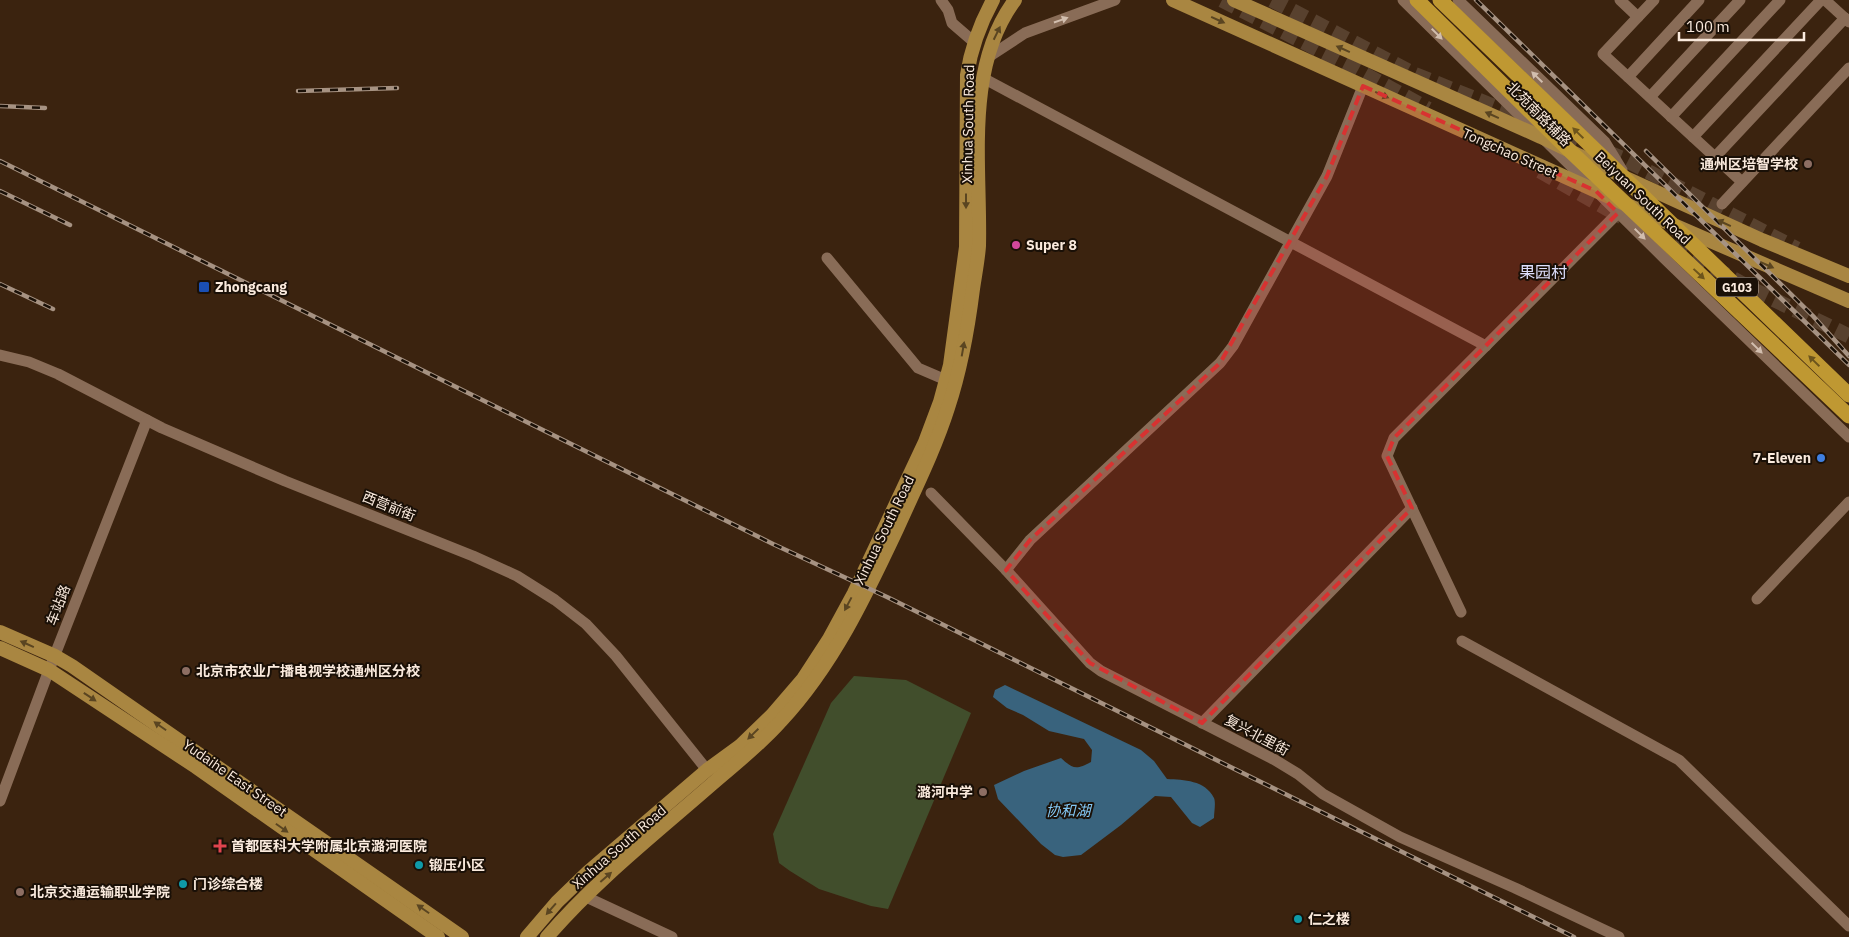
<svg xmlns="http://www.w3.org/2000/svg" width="1849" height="937" font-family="'IBM Plex Sans','Noto Sans SC',sans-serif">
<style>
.green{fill:#414e2c}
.water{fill:#39637d}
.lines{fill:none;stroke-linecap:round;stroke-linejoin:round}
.highway-tunnel{stroke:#58412e;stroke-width:15;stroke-dasharray:15 8;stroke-linecap:butt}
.minor{stroke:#896c57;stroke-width:11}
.major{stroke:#a98641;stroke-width:14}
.highway{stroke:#bf9832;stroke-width:15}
.rail-casing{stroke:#a69282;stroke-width:4.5}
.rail{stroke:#1a1007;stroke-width:2.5;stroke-dasharray:8;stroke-linecap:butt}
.oneway{fill:#d2beae}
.oneway2{fill:#5a4521}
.oneway3{fill:#6c541c}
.marked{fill:#d83231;fill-opacity:0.2;stroke:#d83231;stroke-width:4;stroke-dasharray:10 6;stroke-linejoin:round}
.education-dot{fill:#8d6e63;stroke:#1a1007;stroke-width:2}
.hotel-dot{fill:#d1479c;stroke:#1a1007;stroke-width:2}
.transit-dot{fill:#1a4fb4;stroke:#1a1007;stroke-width:2}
.shop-dot{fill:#3f7fe0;stroke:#1a1007;stroke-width:2}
.health-dot{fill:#e0444e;stroke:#1a1007;stroke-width:2}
.culture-dot{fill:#0f9aa8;stroke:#1a1007;stroke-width:2}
.labels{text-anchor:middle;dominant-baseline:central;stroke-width:4;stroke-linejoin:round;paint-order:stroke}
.shield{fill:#1a1007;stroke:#b7a99d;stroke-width:1}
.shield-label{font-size:12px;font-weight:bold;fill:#faeadd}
.street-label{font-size:14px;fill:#faeadd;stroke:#1a1007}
.poi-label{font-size:14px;font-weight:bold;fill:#faeadd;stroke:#1a1007;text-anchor:start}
.water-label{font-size:15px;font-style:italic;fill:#83c7f4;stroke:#1a1007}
.quarter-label{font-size:16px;fill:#dedffd;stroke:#1a1007}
</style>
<rect width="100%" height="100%" fill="#3b230f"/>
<path class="green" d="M854,676l52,4 65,33 -83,196 -17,-3 -52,-17 -29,-18 -11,-8 -6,-29 58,-131z"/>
<path class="water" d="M1005,685l136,65 13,11 13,18c17,1 38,1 47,19 2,5 0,14 0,20l-14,9 -8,-4 -21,-26 -16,-1 -34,29 -40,30 -18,2 -8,-2 -14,-11 -43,-45 -4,-14 30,-14 37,-13c12,11 15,12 30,4l1,-12 -8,-11 -35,-8 -26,-16 -16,-7 -14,-11 2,-7z"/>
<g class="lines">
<g class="highway-tunnel">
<path d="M1222,0l126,65 80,44"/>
<path d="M1272,0l142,74 210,85 173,90"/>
<path d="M1540,171l82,46"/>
<path d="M1673,245l75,42 101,49"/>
</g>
<g class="minor">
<path d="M941,0l7,10 4,13 22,19"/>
<path d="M1403,0l261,258 185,179"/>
<path d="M1458,0l147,142 17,28"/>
<path d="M1620,0l18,17"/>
<path d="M1654,0l-51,54 139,128"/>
<path d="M1825,0l24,22"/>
<path d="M987,58l38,-25 90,-33"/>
<path d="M1628,77l71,-77"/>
<path d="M983,78l503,268"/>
<path d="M1650,97l90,-97"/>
<path d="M1671,117l109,-117"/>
<path d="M1693,137l128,-137"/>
<path d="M1715,157l130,-139"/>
<path d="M1722,204l127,-136"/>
<path d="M827,258l91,110 28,12"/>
<path d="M0,355l29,7 29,12 104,54 123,53 188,75 44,20 38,24 31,24 30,32 91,114"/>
<path d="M931,493l75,77 84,93 11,8 174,89 23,14 25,20 77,43 115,51 104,49"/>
<path d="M1006,570l24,-30 190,-177 13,-17 94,-170 36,-90"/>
<path d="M1757,599l92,-97"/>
<path d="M1461,612l-74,-156 7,-18 228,-229"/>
<path d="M1462,641l217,119 170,166"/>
<path d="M1202,723l210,-215"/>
<path d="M0,801l49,-131 98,-250"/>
<path d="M584,896l88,41"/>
</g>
<g class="major">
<path d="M1173,0l452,204 224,97"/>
<path d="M1234,0l307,137 85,41 136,62 87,36"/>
<path d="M0,632l55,24 17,10 390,271"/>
<path d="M0,648l49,22 147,97 242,170"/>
<path d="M527,937l30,-35 31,-30 119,-102 33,-24 32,-31 31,-36 26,-40 25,-46 71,-151 15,-40 10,-37 16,-118 1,-172c4,-27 13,-51 26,-75"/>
<path d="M547,937c49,-57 109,-104 165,-153 23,-20 49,-40 69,-63 52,-56 84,-124 116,-192 18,-40 38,-80 51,-121 13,-39 20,-79 25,-119 2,-14 5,-29 6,-43 2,-80 -15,-178 36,-246"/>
</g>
<g class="highway">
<path d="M1417,0l151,149 281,267"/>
<path d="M1440,0l409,395"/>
</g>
<defs>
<g id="rail">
<path d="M1476,0l373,365"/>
<path d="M298,91l99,-3"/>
<path d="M0,106l45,2"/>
<path d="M1646,151l167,165 36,40"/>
<path d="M0,161l773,383 114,53 687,340"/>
<path d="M0,191l70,34"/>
<path d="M0,284l53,25"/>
</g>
</defs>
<use href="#rail" class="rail-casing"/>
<use href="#rail" class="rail"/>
</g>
<defs><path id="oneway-solid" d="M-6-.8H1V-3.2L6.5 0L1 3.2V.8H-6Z" transform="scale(1.25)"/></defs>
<g class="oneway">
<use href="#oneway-solid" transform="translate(1061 20) rotate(-19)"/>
<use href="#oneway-solid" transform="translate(1437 34) rotate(45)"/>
<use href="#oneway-solid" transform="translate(1537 77) rotate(-136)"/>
<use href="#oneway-solid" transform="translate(1640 234) rotate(45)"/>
<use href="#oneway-solid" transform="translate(1757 348) rotate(44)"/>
</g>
<g class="oneway2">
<use href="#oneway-solid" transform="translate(1218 20) rotate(24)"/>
<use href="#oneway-solid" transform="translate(997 33) rotate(-64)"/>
<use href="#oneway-solid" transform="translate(1343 49) rotate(-156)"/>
<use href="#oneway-solid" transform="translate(1382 95) rotate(24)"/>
<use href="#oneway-solid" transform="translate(1492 115) rotate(-156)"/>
<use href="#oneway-solid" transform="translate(966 201) rotate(90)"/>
<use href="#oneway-solid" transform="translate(1724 223) rotate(-156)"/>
<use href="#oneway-solid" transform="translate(1767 265) rotate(24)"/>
<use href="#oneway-solid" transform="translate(963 349) rotate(-80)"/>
<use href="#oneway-solid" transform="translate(848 604) rotate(118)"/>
<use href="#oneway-solid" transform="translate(27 644) rotate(-156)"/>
<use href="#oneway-solid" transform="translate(90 697) rotate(34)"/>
<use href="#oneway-solid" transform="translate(160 726) rotate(-145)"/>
<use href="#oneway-solid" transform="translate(753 734) rotate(136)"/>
<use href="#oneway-solid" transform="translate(282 828) rotate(35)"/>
<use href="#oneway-solid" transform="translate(606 877) rotate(-41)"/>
<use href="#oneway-solid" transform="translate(423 909) rotate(-145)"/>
<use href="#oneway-solid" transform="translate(551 909) rotate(131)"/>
</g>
<g class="oneway3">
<use href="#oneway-solid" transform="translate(1578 133) rotate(-136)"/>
<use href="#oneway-solid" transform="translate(1699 274) rotate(43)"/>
<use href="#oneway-solid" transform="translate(1814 361) rotate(-136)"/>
</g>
<path class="marked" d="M1363,86l233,105 22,22 -224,225 -7,18 25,52 -210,215 -112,-60 -84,-93 24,-30 190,-177 107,-187z"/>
<g class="education-dot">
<circle cx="1808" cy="164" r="5"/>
<circle cx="186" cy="671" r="5"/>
<circle cx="983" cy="792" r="5"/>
<circle cx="20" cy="892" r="5"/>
</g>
<circle class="hotel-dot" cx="1016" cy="245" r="5"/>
<rect class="transit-dot" x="198" y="281" width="12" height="12" rx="2.5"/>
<circle class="shop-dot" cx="1821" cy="458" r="5"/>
<path class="health-dot" d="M217.5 838.5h5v5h5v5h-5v5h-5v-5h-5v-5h5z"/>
<g class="culture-dot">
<circle cx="419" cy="865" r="5"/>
<circle cx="183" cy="884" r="5"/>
<circle cx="1298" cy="919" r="5"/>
</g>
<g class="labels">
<rect class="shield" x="1716" y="277.5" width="42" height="19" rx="4"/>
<g class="shield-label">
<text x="1737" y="287">G103</text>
</g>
<g class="street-label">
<text transform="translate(1539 114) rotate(45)">北苑南路辅路</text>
<text transform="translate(968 124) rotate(-89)">Xinhua South Road</text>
<text transform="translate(1510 153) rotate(24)">Tongchao Street</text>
<text transform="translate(1643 198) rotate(44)">Beiyuan South Road</text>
<text transform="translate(389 506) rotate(22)">西营前街</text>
<text transform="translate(884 530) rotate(-64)">Xinhua South Road</text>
<text transform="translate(58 605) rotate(-69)">车站路</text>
<text transform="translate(1257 735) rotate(28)">复兴北里街</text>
<text transform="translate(235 778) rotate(35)">Yudaihe East Street</text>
<text transform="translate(619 847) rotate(-41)">Xinhua South Road</text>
</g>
<g class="poi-label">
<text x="1798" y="164" text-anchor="end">通州区培智学校</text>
<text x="1026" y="245">Super 8</text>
<text x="215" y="287">Zhongcang</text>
<text x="1811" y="458" text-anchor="end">7-Eleven</text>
<text x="196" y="671">北京市农业广播电视学校通州区分校</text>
<text x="973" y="792" text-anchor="end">潞河中学</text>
<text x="231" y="846">首都医科大学附属北京潞河医院</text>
<text x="429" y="865">锻压小区</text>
<text x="193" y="884">门诊综合楼</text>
<text x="30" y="892">北京交通运输职业学院</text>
<text x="1308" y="919">仁之楼</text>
</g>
<g class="water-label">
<text x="1068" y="810">协和湖</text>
</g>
<g class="quarter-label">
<text x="1543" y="272">果园村</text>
</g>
</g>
<path d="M1679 32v8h125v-8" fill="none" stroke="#faeadd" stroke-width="2.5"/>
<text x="1686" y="32" font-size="15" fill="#faeadd" stroke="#1a1007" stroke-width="4" paint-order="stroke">100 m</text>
</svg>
